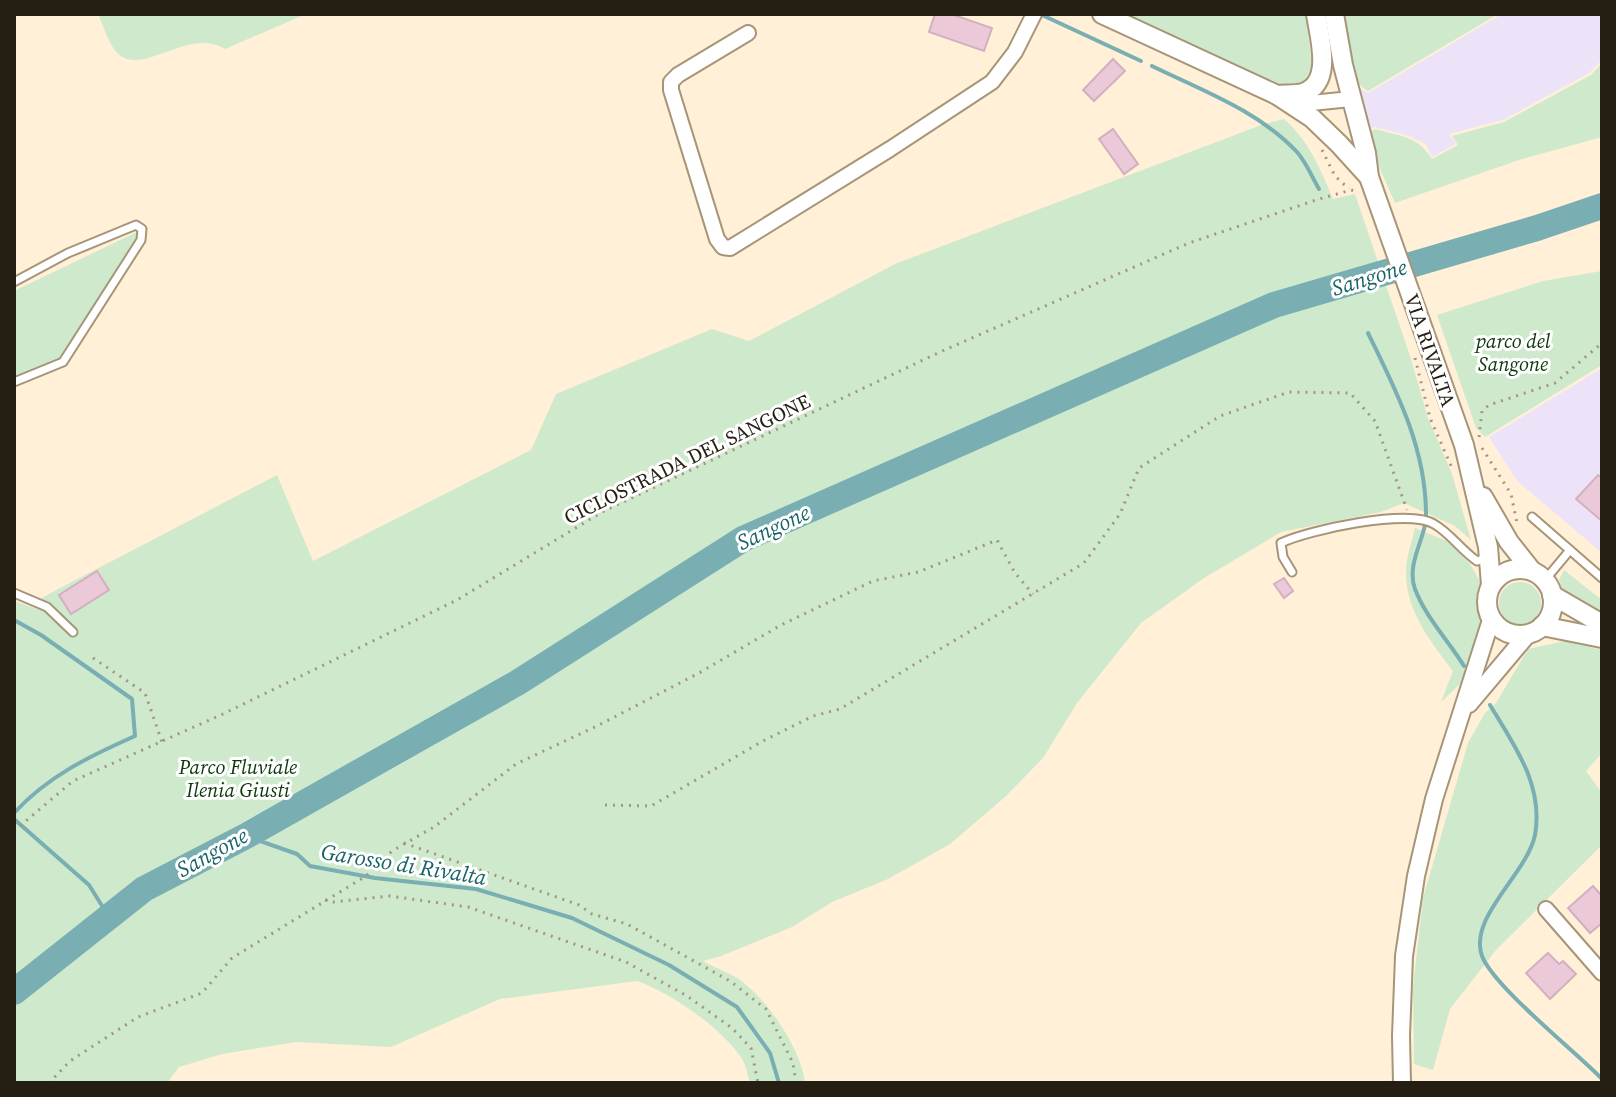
<svg xmlns="http://www.w3.org/2000/svg" width="1616" height="1097" font-family="'Source Serif 4',serif">
<style>
.industrial{fill:#ede3f8}
.green{fill:#cfe9cd}
.lines{fill:none;stroke-linecap:round;stroke-linejoin:round}
.stream{stroke:#79afb2;stroke-width:4}
.river{stroke:#79afb2;stroke-width:26}
.building{fill:#ecc9d9;stroke:#d3b0c0;stroke-width:2}
.service-casing{stroke:#a79578;stroke-width:11}
.minor-casing{stroke:#a79578;stroke-width:18}
.tertiary-casing{stroke:#a79578;stroke-width:20}
.secondary-casing{stroke:#a79578;stroke-width:22}
.path{stroke:#a29683;stroke-width:3;stroke-dasharray:2 6;stroke-linecap:butt}
.service{stroke:#fff;stroke-width:7}
.minor{stroke:#fff;stroke-width:14}
.tertiary{stroke:#fff;stroke-width:16}
.secondary{stroke:#fff;stroke-width:18}
.labels{text-anchor:middle;dominant-baseline:central;stroke-width:6;stroke-linejoin:round;paint-order:stroke}
.park-label{font-size:20px;font-style:italic;fill:#0b380a;stroke:#fff}
.street-label{font-size:20px;fill:#251e12;stroke:#fff}
.water-label{font-size:22px;font-style:italic;fill:#186366;stroke:#fff}
</style>
<rect width="100%" height="100%" fill="#fff0d7"/>
<g class="industrial">
<path d="M1502,14h100v46l-13,13 -86,47 -54,14 7,10 -24,13 -6,-13 -20,-9 -31,-8 -11,5 -7,-45 11,6z"/>
<path d="M1602,368v185l-85,-72 -28,-44z"/>
</g>
<g class="green">
<path d="M98,14h208l-81,35c-39,-24 -87,34 -111,0 -7,-10 -11,-24 -16,-35z"/>
<path d="M1124,14h182l6,54 -12,18 -22,1z"/>
<path d="M1342,14h156l-130,77c-23,-13 -23,-53 -26,-77z"/>
<path d="M1602,63v74l-83,23 -124,43 -30,-68 10,-6c25,7 43,7 57,30l26,-14 -6,-9 52,-14 87,-47z"/>
<path d="M1284,119c25,22 36,49 49,80l22,-5 55,162 18,62 24,56 19,66 -16,-14 -51,-23 -23,9 -100,20 -77,46 -63,45 -64,80 -34,55 -38,39 -55,47 -62,35 -56,23 -40,25 -71,29 -18,5c10,6 23,10 34,17 29,19 64,70 68,105h-55c-2,-7 -4,-17 -8,-24 -20,-31 -71,-66 -105,-78l-137,18 -109,48 -95,-5 -74,12 -43,13 -12,16h-153v-482l23,8 6,-12 234,-122 36,86 218,-111 25,-56 156,-65 37,12 146,-77 369,-140z"/>
<path d="M139,231l3,2 -78,127 -50,21v-90z"/>
<path d="M1602,271v94l-117,72 -9,-9 -39,-113 106,-34z"/>
<path d="M1415,528l34,14 21,22 12,21v50l-18,45 -23,22 12,-31c-22,-29 -48,-61 -47,-100 0,-14 6,-29 9,-43z"/>
<path d="M1564,570l38,30v17l-38,-24 -5,-13z"/>
<circle cx="1520" cy="603" r="21"/>
<path d="M1565,641l37,9v103l-16,18 16,22v52l-106,105 -46,59 -17,61 -19,-6 -1,-76 10,-90 45,-155 17,-30 11,-10 32,-54z"/>
</g>
<g class="lines">
<g class="stream">
<path d="M1042,15l99,46"/>
<path d="M1152,66c49,24 107,45 145,86 9,10 15,25 22,37"/>
<path d="M1368,333c29,59 59,117 58,185 -1,21 -20,46 -11,71 11,29 33,51 49,77"/>
<path d="M14,620l27,15 91,64 3,37c-45,20 -87,40 -121,77"/>
<path d="M1490,705c24,40 54,80 45,130 -8,39 -67,82 -53,121 12,31 93,95 120,123"/>
<path d="M14,819l75,66 20,32"/>
<path d="M246,836l51,18 13,12 65,12 101,11 96,29 97,47 68,42 33,46 9,30"/>
</g>
<path class="river" d="M14,992l130,-103 102,-53 271,-153 226,-144 531,-234 263,-77 65,-22"/>
</g>
<g class="building">
<path d="M935,14h16l41,14 -8,23 -55,-19z"/>
<path d="M1113,59l12,12 -31,30 -11,-11z"/>
<path d="M1113,129l25,35 -14,10 -25,-35z"/>
<path d="M1598,475l4,3v43l-26,-22z"/>
<path d="M97,571l12,19 -38,24 -12,-19z"/>
<path d="M1284,578l9,13 -9,7 -10,-14z"/>
<path d="M1593,886l9,10v27l-12,10 -22,-25z"/>
<path d="M1548,953l11,11 4,-3 13,13 -26,25 -24,-26z"/>
</g>
<g class="lines">
<defs>
<g id="service">
<path d="M14,282l54,-29 68,-28 6,4 -1,11 -78,122 -49,20"/>
<path d="M1532,517l70,61"/>
<path d="M1292,572l-9,-15 -2,-14c27,-13 128,-35 153,-19 16,9 27,26 43,37l11,-3"/>
<path d="M1545,580l25,-30"/>
<path d="M14,593l33,14 26,25"/>
</g>
<g id="minor">
<path d="M748,33l-70,42 -7,7v8l46,149 6,8 7,1 160,-99 102,-67 23,-30 19,-38"/>
<path d="M1289,97l22,6 40,-4"/>
<path d="M1546,909l56,64"/>
</g>
<g id="tertiary">
<path d="M1469,704l59,-70"/>
<path d="M1402,1083l-1,-47 3,-80 12,-80 18,-77 57,-179"/>
</g>
<g id="secondary">
<path d="M1102,14l175,81 35,23 27,26 30,33"/>
<path d="M1334,14l9,51 23,88 3,24 95,268 24,102 3,38"/>
<path d="M1277,95c8,-1 19,0 26,-2 31,-10 16,-57 13,-79"/>
<path d="M1483,497l26,45 23,29"/>
<circle cx="1520" cy="602" r="33"/>
<path d="M1552,595l50,29"/>
<path d="M1542,626l60,12"/>
</g>
</defs>
<use href="#service" class="service-casing"/>
<use href="#minor" class="minor-casing"/>
<use href="#tertiary" class="tertiary-casing"/>
<use href="#secondary" class="secondary-casing"/>
<g class="path">
<path d="M1322,150l13,26 14,13"/>
<path d="M1415,358l15,60 22,50"/>
<path d="M1479,437l3,-26 7,-6 66,-22 47,-40"/>
<path d="M1482,448l29,46 6,29"/>
<path d="M93,658l52,35 17,49"/>
<path d="M605,805l46,1 112,-65 50,-25 27,-7 244,-146 36,-49 19,-46 81,-52 69,-24 61,1 25,28 32,89"/>
<path d="M14,831l59,-50 150,-67 234,-114 145,-88 338,-160 249,-109 127,-43 35,-10 7,2"/>
<path d="M404,843l175,62 13,9 35,10 103,57 36,28 27,54 3,20"/>
<path d="M325,900l8,2 57,-6 78,11 158,55 61,34 45,32 19,20 7,35"/>
<path d="M49,1083l21,-22 68,-44 64,-24 30,-35 134,-82 26,-25 42,-24 82,-63 81,-38 102,-53 82,-48 92,-44 45,-9 79,-32 18,33 18,21"/>
</g>
<use href="#service" class="service"/>
<use href="#minor" class="minor"/>
<use href="#tertiary" class="tertiary"/>
<use href="#secondary" class="secondary"/>
</g>
<g class="labels">
<g class="park-label">
<text x="1513" y="341">parco del<tspan x="1513" dy="23">Sangone</tspan></text>
<text x="238" y="767">Parco Fluviale<tspan x="238" dy="23">Ilenia Giusti</tspan></text>
</g>
<g class="street-label">
<text transform="translate(1430 350) rotate(71)">VIA RIVALTA</text>
<text transform="translate(687 459) rotate(-26)">CICLOSTRADA DEL SANGONE</text>
</g>
<g class="water-label">
<text transform="translate(1369 277) rotate(-17)">Sangone</text>
<text transform="translate(773 527) rotate(-25)">Sangone</text>
<text transform="translate(212 852) rotate(-29)">Sangone</text>
<text transform="translate(404 864) rotate(9)">Garosso di Rivalta</text>
</g>
</g>
<rect width="1616" height="1097" fill="none" stroke="#251e12" stroke-width="32"/>
</svg>
